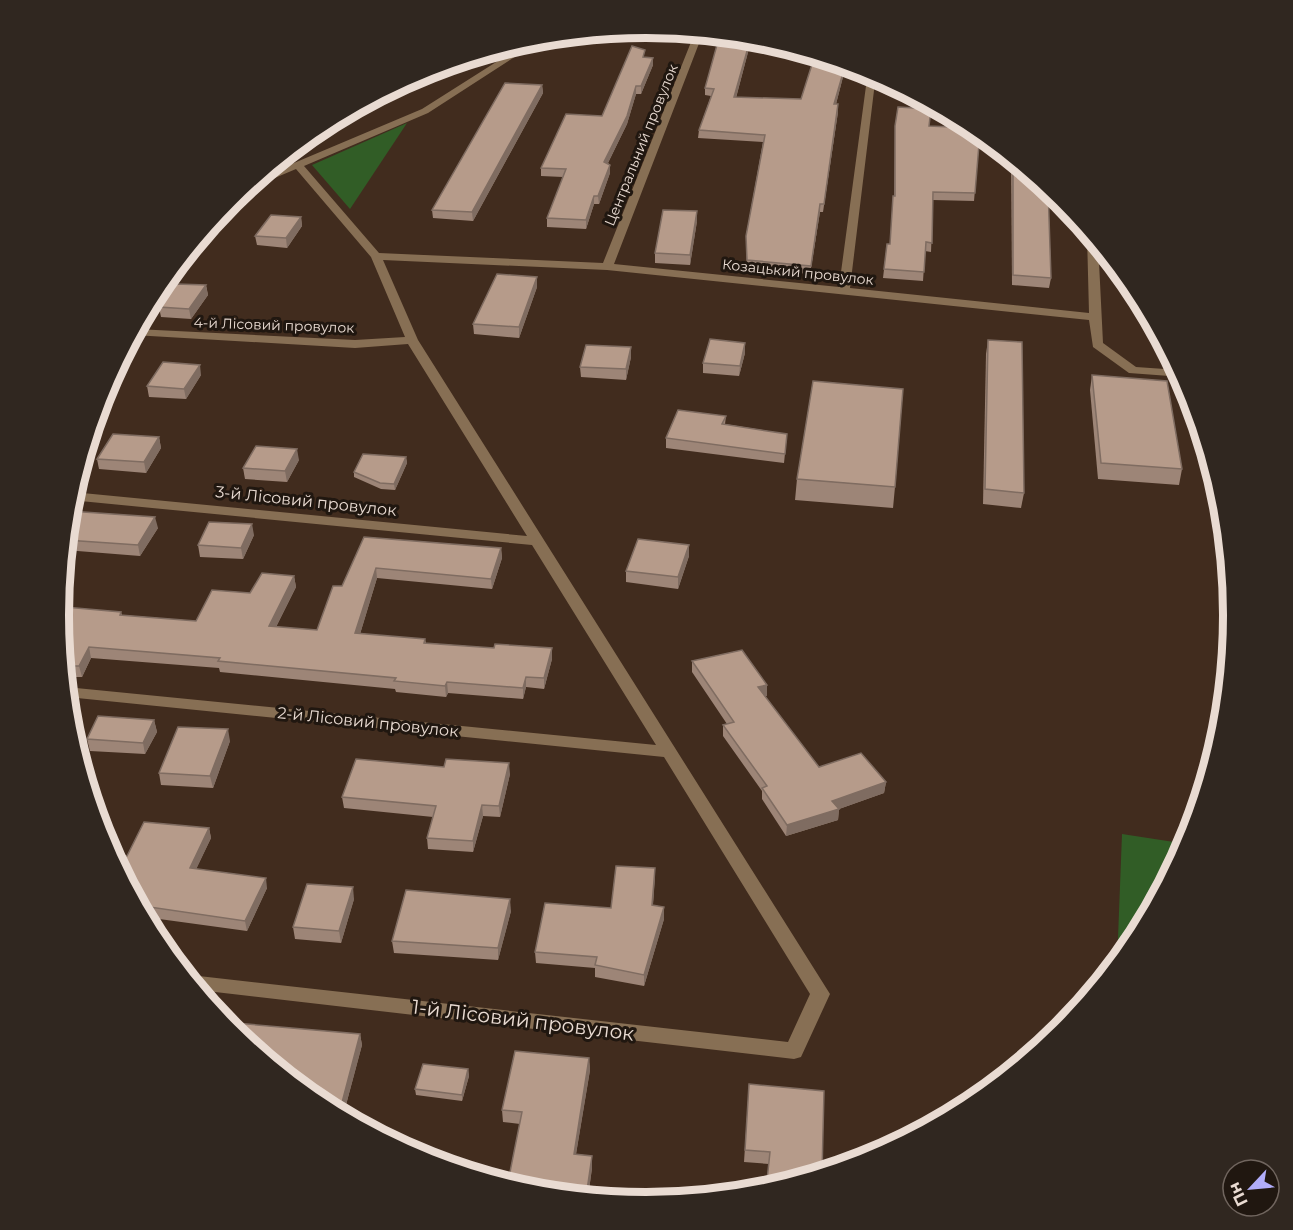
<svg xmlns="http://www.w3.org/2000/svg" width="1293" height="1230" font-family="Montserrat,sans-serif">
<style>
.green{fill:#315d26}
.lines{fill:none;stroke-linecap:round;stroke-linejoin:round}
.minor{fill:#876f54;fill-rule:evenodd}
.wall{fill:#9d8577}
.shaded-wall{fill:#7f6c61}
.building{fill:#b69b8a;stroke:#7f6c61;stroke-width:1.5}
.labels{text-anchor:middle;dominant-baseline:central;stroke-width:6;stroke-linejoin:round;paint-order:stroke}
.far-street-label{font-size:14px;fill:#e9dbd2;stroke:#201710}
.street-label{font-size:16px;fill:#e9dbd2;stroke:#201710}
.near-street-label{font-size:20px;fill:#e9dbd2;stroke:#201710}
.rim{fill:none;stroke:#e9dbd2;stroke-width:8}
</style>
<rect width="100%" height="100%" fill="#412c1e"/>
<g class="green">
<path d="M407,123l-57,86 -38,-44z"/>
<path d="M1122,834l65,10 -52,98 -18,22z"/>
</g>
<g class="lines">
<path class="minor" d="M695,32l8,1 -89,231 225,23 29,-216 8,3 -26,214 239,25 -2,-78 2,-3 9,10 5,101 33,24 43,3 4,7 -54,-4 -36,-26 -4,-27 -482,-50 -224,-10 35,80 412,654 -29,63 -7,2 -596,-69 -12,-14 4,-1 598,67 22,-48 -146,-237 -597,-60 -1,-10 590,58 -124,-200 -462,-45 2,-8 455,44 -119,-192 -53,4 -222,-13 3,-6 219,11 50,-3 -34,-80 -75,-88 -47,20h-6l13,-10 166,-70 112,-71h10l-116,75 -124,53 75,87 224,10z"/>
</g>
<g class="wall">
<path d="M752,37l-16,61 65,1 42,-33h2l-1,7 -8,31h2v8l-15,100h-3l-10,62 -63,-5 -1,-33 17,-94 -65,-4 1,-8 12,-34 -6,-1v-7z"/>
<path d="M645,57l8,1v7l-12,29h-5l-9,30 -19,39 2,2v8l-11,31h-5l-8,25 -39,-2v-9l16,-41 -22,-1v-8l61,-52z"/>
<path d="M542,85l1,8 -70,128 -40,-3 -1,-8z"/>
<path d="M895,126h34l51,6 -6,69 -41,-1 -2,52 -6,-1 -2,30 -40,-3 4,-34h3l4,-48z"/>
<path d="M1011,157l37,30 3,91 -2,10 -37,-3z"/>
<path d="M301,217l1,9 -15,22 -30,-3 -2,-9z"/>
<path d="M697,221l-7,44 -35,-2v-10z"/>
<path d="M206,285l2,10 -17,24 -30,-2 -2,-10z"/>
<path d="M537,287l-18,51 -45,-4 -1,-10z"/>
<path d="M1138,292l35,66h-6l-7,-20 -10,-1z"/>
<path d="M988,340l36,153 -3,15 -38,-4 3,-150z"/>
<path d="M631,347v10l-5,23 -45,-3 -1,-10z"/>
<path d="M745,353l-6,23 -36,-3v-10z"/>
<path d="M201,375l-15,24 -37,-2 -2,-11z"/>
<path d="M1092,375l90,94 -3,16 -81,-6 -8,-89z"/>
<path d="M726,416l-1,8 62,10 -3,29 -118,-15v-10z"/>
<path d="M159,437l2,11 -15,25 -47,-4 -2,-10z"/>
<path d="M406,457l1,6 -12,27 -14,-1 -27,-12v-5z"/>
<path d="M299,460l-12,22 -42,-3 -2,-11z"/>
<path d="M797,479l98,8 -2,21 -98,-8z"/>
<path d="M69,511l89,17 -18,28 -75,-6z"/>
<path d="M254,535l-11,24 -43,-2 -2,-12z"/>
<path d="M364,537l137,11 1,10 -10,31 -115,-11 -17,56 65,5 1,4 68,5h58v11l-8,30 -18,-2 -3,12 -75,-6 -2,4 -50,-5 -1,-3 -175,-17 -1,-4 -128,-10 -9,19h-17l-6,-61 62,-4 1,3 74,6 54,-28 44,-17 2,11 -20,40 41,3 25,-44z"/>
<path d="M689,545v11l-11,33 -52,-7v-11z"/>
<path d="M692,661l75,24v11h-2l54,71 67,15 -2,11 -45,16 -1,11 -52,16 -24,-37v-8l-39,-55v-11l4,-1 -35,-52z"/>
<path d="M154,720l3,12 -12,22 -55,-3 -3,-12z"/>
<path d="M230,741l-17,47 -52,-3 -2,-12z"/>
<path d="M510,774l-10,43 -17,-1 -10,36 -45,-3 -1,-11 6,-21 -89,-9 -2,-11z"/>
<path d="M209,828l2,10 -15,31 71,19 -20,43 -95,-13 -3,7 -38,-70 16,1z"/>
<path d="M655,868l-2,37 11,2v12l-20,67 -49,-9v-9l-59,-5 -1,-11 76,-44z"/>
<path d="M354,899l-13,44 -46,-4 -2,-12z"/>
<path d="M511,911l-13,49 -104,-7 -2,-12z"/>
<path d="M230,1031l130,3 2,11 -19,71 -23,-12z"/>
<path d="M589,1058l1,12 -14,84 16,2v12l-4,29 -57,-5 -23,-8 12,-60 -17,-2 -1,-12z"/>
<path d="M468,1069l1,7 -7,25 -46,-6 -1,-6z"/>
<path d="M749,1084l73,89 -53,-9 -25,-2z"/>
</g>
<g class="shaded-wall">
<path d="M751,37h1l-18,68v-8z"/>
<path d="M653,58v7l-12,29v-8z"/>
<path d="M845,66l-1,7 -10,39v-8z"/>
<path d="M542,85l1,8 -70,128 -1,-9z"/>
<path d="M636,86v8l-9,30 -22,45 -1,-7z"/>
<path d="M838,104v8l-15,100 1,-8z"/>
<path d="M610,165v8l-11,31 -1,-8z"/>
<path d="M594,196v8l-8,25v-9z"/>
<path d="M820,204v8l-10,62 1,-8z"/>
<path d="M697,211v10l-7,44v-10z"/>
<path d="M301,217l1,9 -15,22 -1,-10z"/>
<path d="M537,277v10l-18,51v-11z"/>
<path d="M206,285l2,10 -17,24 -2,-10z"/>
<path d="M745,343v10l-6,23 1,-10z"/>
<path d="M631,347v10l-5,23v-11z"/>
<path d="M200,365l1,10 -15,24 -2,-10z"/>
<path d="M159,437l2,11 -15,25 -2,-11z"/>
<path d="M297,449l2,11 -12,22 -2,-11z"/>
<path d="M406,457l1,6 -12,27 -1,-6z"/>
<path d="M155,517l3,11 -18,28 -2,-11z"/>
<path d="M252,524l2,11 -11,24 -2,-11z"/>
<path d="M689,545v11l-11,33v-12z"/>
<path d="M501,548l1,10 -10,31 -1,-10z"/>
<path d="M376,568l1,10 -20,66 -2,-11z"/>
<path d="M294,576l2,11 -25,50 -2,-11z"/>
<path d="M89,647l2,11 -9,19 -3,-11z"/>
<path d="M552,648v11l-8,30v-11z"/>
<path d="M526,677v10l-3,12v-11z"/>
<path d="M447,682l1,11 -2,4 -1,-11z"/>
<path d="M767,685v11l-10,2 1,-11z"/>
<path d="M154,720l3,12 -12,22 -2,-11z"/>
<path d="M228,729l2,12 -17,47 -3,-12z"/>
<path d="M509,763l1,11 -10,43 -1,-11z"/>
<path d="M886,782l-2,11 -45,16 -1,11 -52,16 1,-11 45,-24z"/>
<path d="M482,805l1,11 -10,36v-11z"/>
<path d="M209,828l2,10 -19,40 -2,-10z"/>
<path d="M655,868v11l-3,37v-11z"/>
<path d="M266,878l1,10 -20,43 -2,-10z"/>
<path d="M353,887l1,12 -13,44 -2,-12z"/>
<path d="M510,899l1,12 -13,49v-12z"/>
<path d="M150,907l2,11 -3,7 -4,-7z"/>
<path d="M664,907v12l-20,67v-11z"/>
<path d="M360,1034l2,11 -19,71 -4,-2z"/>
<path d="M589,1058l1,12 -16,96v-12z"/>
<path d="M468,1069l1,7 -7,25v-6z"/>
<path d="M592,1156v12l-4,29h-1v-7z"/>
</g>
<g class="building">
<path d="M720,34l31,3 -17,60 67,2 14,-44 28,8 -1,3h3l-11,38h4l-14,100h-4l-9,62 -64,-6 -1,-24 19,-101 -66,-5 15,-41 -9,-1z"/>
<path d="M632,46l13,4 -2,7 10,1 -12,28h-5l-9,30 -23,46 6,3 -12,31h-4l-8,24 -39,-2 19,-49 -25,-1 25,-54 36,2z"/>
<path d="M505,83l37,2 -70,127 -40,-2z"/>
<path d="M898,107l33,2 -2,17 47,2 4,4 -5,61 -42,-1 -1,51 -6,-1 -2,30 -40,-3 3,-25h3l3,-48h2v-70z"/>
<path d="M1013,159l35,28 3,91 -38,-3z"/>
<path d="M663,210l34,1 -7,44 -35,-2z"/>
<path d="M271,215l30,2 -15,21 -31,-2z"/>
<path d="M497,274l40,3 -18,50 -46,-3z"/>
<path d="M176,284l30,1 -17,24 -30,-2z"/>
<path d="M1145,305l13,25h-6z"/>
<path d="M710,339l35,4 -5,23 -37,-3z"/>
<path d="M988,340l34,2 2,151 -39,-4z"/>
<path d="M586,345l45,2 -5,22 -46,-2z"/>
<path d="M163,362l37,3 -16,24 -37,-3z"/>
<path d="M1092,375l75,6 15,88 -81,-6z"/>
<path d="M813,381l90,8 -8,98 -98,-8z"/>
<path d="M678,410l48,6 -4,8 65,10 -2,20 -119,-16z"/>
<path d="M113,434l46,3 -15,25 -47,-3z"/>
<path d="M256,446l41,3 -12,22 -42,-3z"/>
<path d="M363,454l43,3 -12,27 -14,-1 -26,-11z"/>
<path d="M69,511l86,6 -17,28 -72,-5z"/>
<path d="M209,522l43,2 -11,24 -43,-3z"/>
<path d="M364,537l137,11 -10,31 -115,-11 -21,65 70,6 -1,4 70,5 1,-4 57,4 -8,30 -18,-1 -3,11 -76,-6 -2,4 -51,-5 2,-3 -178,-17 2,-3 -131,-11 -10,19h-15l-5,-50 6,-9 56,5 -1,3 76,6 16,-31 38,3 12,-20 32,3 -25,50 48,4 16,-44h9z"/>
<path d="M638,539l51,6 -11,32 -52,-6z"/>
<path d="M742,650l25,35 -9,2 61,80 42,-14 25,29 -54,19 7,8 -52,16 -25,-37 5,-2 -44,-61 11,-3 -42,-61z"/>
<path d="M98,716l56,4 -11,23 -56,-4z"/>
<path d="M178,727l50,2 -18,47 -51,-3z"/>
<path d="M356,759l88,8 2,-8 63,4 -10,43 -17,-1 -9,36 -46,-3 9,-32 -94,-9z"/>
<path d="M144,822l65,6 -19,40 76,10 -21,43 -95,-14 -5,11 -34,-63 16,1z"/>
<path d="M616,866l39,2 -3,37 12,2 -20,68 -49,-10 2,-8 -62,-5 10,-49 66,5z"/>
<path d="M307,884l46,3 -14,44 -46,-4z"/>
<path d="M406,890l104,9 -12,49 -106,-7z"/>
<path d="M224,1022l136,12 -21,80 -19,-10 -3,-2 3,-7 -12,-1 -78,-63z"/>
<path d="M515,1051l74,7 -15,96 18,2 -5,34 -79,-8 14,-70 -20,-2z"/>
<path d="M423,1064l45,5 -6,26 -47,-6z"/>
<path d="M749,1084l75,7 -2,82 -56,17 4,-38 -25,-2z"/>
</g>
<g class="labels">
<g class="far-street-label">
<text transform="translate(641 145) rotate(-68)">Центральний провулок</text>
<text transform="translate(798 272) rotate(6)">Козацький провулок</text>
<text transform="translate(274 325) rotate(2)">4-й Лісовий провулок</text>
</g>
<g class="street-label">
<text transform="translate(306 501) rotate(6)">3-й Лісовий провулок</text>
<text transform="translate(368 722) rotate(6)">2-й Лісовий провулок</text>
</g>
<g class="near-street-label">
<text transform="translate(523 1020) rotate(7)">1-й Лісовий провулок</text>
</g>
</g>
<path d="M0 0H1293V1230H0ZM69 615a577 577 0 1 1 1154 0a577 577 0 1 1-1154 0Z" fill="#302720" fill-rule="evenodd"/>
<path class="rim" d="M69 615a577 577 0 1 1 1154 0a577 577 0 1 1-1154 0Z"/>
<g transform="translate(1251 1188) rotate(244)"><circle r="28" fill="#201710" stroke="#70655e" stroke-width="1.5"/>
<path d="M0-4.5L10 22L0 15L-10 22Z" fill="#b1adfa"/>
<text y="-9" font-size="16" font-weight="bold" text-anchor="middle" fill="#e9dbd2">Пн</text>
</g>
</svg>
